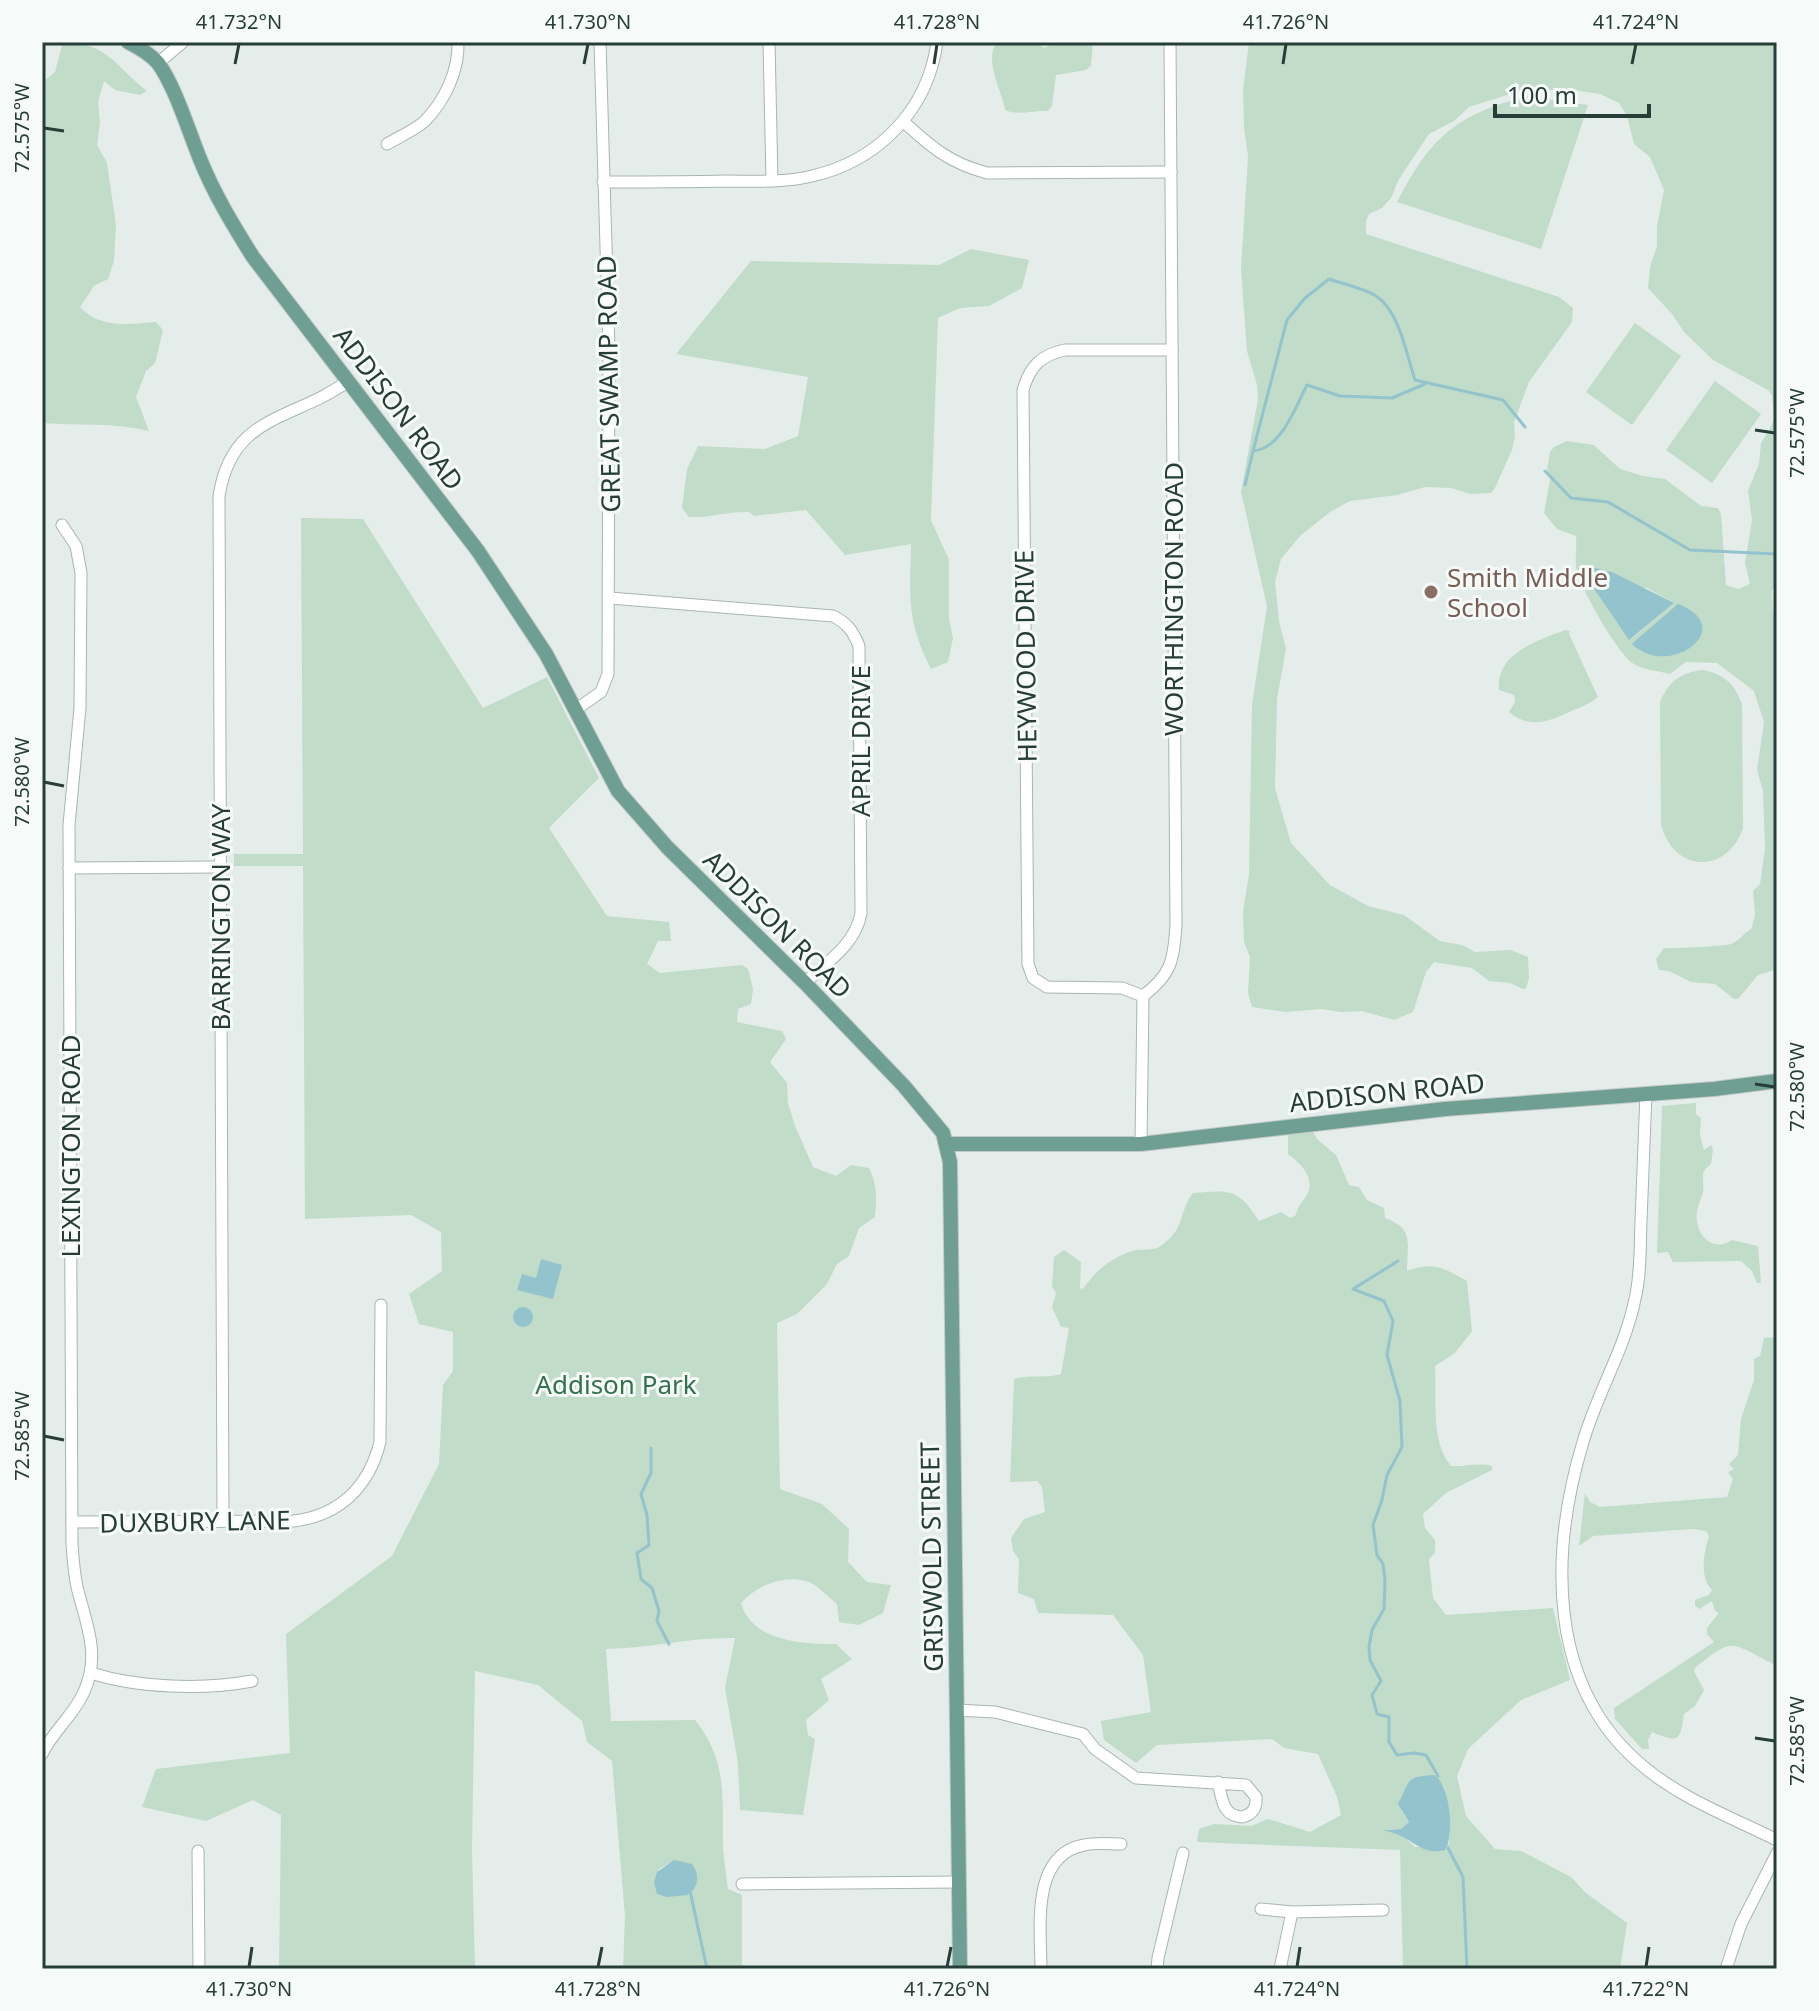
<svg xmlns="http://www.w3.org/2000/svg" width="1819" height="2011" font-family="'Noto Sans',sans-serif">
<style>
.green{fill:#c1dcc8;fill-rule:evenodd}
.water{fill:#93c4cd}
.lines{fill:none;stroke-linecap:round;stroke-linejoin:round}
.stream{stroke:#93c4cd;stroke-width:3}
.minor-casing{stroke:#a8b5b1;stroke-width:13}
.major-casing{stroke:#c2c9c7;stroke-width:16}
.minor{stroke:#fff;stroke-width:11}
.major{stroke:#6e9f92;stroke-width:14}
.ticks{fill:none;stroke:#263e37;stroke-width:3}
.education-dot{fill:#8d6e63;stroke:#f6faf8;stroke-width:3}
.labels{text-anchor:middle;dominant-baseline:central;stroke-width:6;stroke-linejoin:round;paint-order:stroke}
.street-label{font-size:26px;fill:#263e37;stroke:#f6faf8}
.education-label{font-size:26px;fill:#785e54;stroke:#f6faf8;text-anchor:start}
.park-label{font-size:26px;fill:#33714b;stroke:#f6faf8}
.neatline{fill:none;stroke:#263e37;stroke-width:3}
.ticks-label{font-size:20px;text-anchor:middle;fill:#263e37}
</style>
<rect width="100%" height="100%" fill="#e5edea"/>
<g class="green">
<path d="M63,42c44,0 53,25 84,49l-7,4 -25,-5 -11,-9 -6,21 2,20 -3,23 10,18 9,62 -2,36 -6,18 -14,7 -14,21c21,22 47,17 76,15l7,8 -8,33 -9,8 -10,26 13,34c-35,-9 -71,-5 -107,-8v-340l13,-11z"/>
<path d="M997,42h40l7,6 10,-5 39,-1 -2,24 -5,4 -30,5 -4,31 -4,5c-15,-1 -29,5 -43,-1 -3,-20 -22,-50 -8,-68z"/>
<path d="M1249,42h528v540l-5,10 1,22 4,2v353l-19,6 -20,24h-4l-19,-15 -24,-2 -22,-11 -10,-1 -3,-11 8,-11c6,1 63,-2 67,-4 8,-3 13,-11 21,-16l3,-14 -2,-23 7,-7 5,-35 -2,-58 -6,-21 7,-48 -10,-31 -37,-28 -31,-1 -16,12c-11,-3 -27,-4 -36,-10 -15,-8 -56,-79 -58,-97 -1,-9 1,-21 0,-31l-19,-7 -13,-16 6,-33 -3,-11 3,-17 4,-5 13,-6 27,4 26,24 23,7 22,3 36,27 17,2 3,6 5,71 12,4 12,-5 -5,-21 7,-43 -4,-29 11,-27 2,-21 8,-12 5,-13 -2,-23 -4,-5 -55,-30 -29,-28 -12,-18 -24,-26 2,-21 7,-21v-20l7,-36 -14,-33 -16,-13 -7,-28 -8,-13 -19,-9 -27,-4h-50l-54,17 -15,14 -25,13 -30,45 -8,19 -9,10 -13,6 -3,7v13l193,63 14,11 -1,14 -43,60 -15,40 1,14 -3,14 -17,38 -4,5 -21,1 -19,-6 -26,-1 -28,8 -47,6 -20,11 -30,24 -19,23 -6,23 4,39 7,28 -9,50 -2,89 16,55 39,42 38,21 36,9 36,26 22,4 13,7 36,-2 17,7 1,21 -3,10 -3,1 -13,-6 -21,-2 -17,-13 -38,-6 -8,10 -13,40 -19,8 -32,-9 -21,1 -20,-3 -35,3 -34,-5 -4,-14 2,-36 -6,-15 -1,-31 6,-37 3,-169 15,-99 -26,-114 17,-93 -1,-14 -10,-34 -6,-83 7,-112 -4,-28 -1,-38zM1645,587l29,16 -42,35zM1647,631l50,11 -16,11 -39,-1 -9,-9z"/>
<path d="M1528,96l60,9 -47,144 -144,-47c33,-65 60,-88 131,-106z"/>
<path d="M971,249l58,11 -7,28 -33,18 -29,2 -22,10 -7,202 18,40v58l4,20 -5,24 -17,7c-25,-50 -21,-72 -20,-125l-66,11 -39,-45 -52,6 -5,-4c-21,-1 -39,6 -60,5l-7,-9 5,-39 11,-23 67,3 33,-13 10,-59 -132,-23 75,-93 188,4z"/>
<path d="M1635,323l46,33 -49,69 -46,-33z"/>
<path d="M1715,381l46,33 -49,69 -46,-33z"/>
<path d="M301,518l62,1 120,189 64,-31 52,101 -50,50 58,88 62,6 2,19h-13l-11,23 13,9 82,-8 6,4 5,20 -2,15 -13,5 -1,13 45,9 4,8 -16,23 17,21 1,20 7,23 18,41 23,9 15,-11 18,3c8,16 8,31 6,49l-16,11 -10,28 -12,8 -10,20 -30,30 -20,9 3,166 42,15 27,25 -1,33 19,20 24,3 -8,28 -24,12 -20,-3 -2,-18c-9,-7 -21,-21 -31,-23 -24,-6 -50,5 -65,22 11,39 62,41 95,41l16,15 -31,20 8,21 -23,20 2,15 7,4 -12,76 -63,-5 -2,-47 -13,-75 10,-50c-44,-1 -85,10 -129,11l5,72 84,-1c33,41 27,78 28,126 1,14 3,29 5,43l14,6v74h-119l2,-53 -13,-155 -25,-19 -5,-21 -44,-36 -63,-14 -3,178 3,120h-196l2,-154 -28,-15 -47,21 -64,-14 14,-38 134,-16 -4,-119 106,-78 47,-92 4,-79 10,-14v-39l-34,-8 -10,-30 33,-23 -1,-39 -30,-17 -106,4 -2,-353h-69v-12h69zM671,1862l21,31 -4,2 -32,-20 3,-6z"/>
<path d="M1565,630l5,1 -1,3 29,63c-8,7 -19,11 -29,15 -21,10 -40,17 -60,0l6,-10 -1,-7 -15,-5c-3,-37 38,-49 66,-60z"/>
<path d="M1702,670c22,4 32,13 40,34l1,124c-16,47 -70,45 -82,-4l-1,-122c9,-21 20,-29 42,-32z"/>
<path d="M1696,1103v11l5,4 -1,17 4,15 7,-5 2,5 -2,14c-13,9 -6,15 -8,28 -2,7 -5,13 -6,20 -3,20 14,42 35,28l26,6 3,37h-4l-5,-12 -11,-10 -68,1 -5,-10 -11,1 5,-147z"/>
<path d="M1313,1132l4,7 19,16 13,30 10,2 8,13 17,8 1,10c30,11 22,25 22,53 26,-10 37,-3 60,10l5,50 -17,22 -20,13c2,32 -5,75 16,100 13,1 29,-4 41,0v4l-46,23 -23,21 2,14 10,12v13l-6,6 4,39 13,17 107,-7 17,72 -49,20 -53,49 -11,27 9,40 29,33 26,2 50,26 15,16 41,30 -7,46h-217l-3,-119 -203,-8 2,-13 15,-5 37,2 17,-7 42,13 31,-17 -4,-18 -19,-43 -34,-6 -12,-9 -115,6 -21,18 -32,-23 -3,-19 50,-9 -8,-57 -30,-40 -75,-2 -4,-14 -16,-6 1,-34 -6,-8 -2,-13 13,-19 21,-7 -3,-25 -5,-6 -27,1 4,-103c17,-5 28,0 47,-5l8,-46 -8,-1 -9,-20 4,-14 -4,-7 2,-29 10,-7 17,12 -1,26 3,1c12,-18 28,-31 49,-38 10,-3 21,1 30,-6 24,-17 16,-32 31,-52 37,-3 45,-5 66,28l22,-9 9,6 6,-3c2,-9 4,-10 9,-17 13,-17 -4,-35 -17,-44v-20zM1444,1786l6,36 -1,22 -34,3 -11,-10 -17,-8h14l8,-7 -8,-12z"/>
<path d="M1777,1337v319l-4,8c-43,-22 -40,-27 -78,4l-1,3 10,19 -9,16 -11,8c-4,28 -5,29 -32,18l-4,8 1,9h-7l-27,-30 -1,-11 100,-66 -7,-8v-6l12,-15 -4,-2 -3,-10 -13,8 -4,-4v-5l14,-5 3,-5c-13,-12 -8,-38 -3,-54l-3,-5 -13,-2 -100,7 -14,10 6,-53 5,9 10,5 127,-10 6,-18 -5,-7 6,-3 -5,-5 9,-9 3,-36 13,-39v-21l6,-3 4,-18z"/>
</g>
<g class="water">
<path d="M1591,567l21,5 62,31 -45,37 -45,-66v-6z"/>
<path d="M1678,604c62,24 -10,76 -46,40l3,-3z"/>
<path d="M541,1259l21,6 -9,34 -36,-9 5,-16 14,4z"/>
<circle cx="523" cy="1317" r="10"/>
<path d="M1434,1775c16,9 21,60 11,75 -19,5 -27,-5 -42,-13 -5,-3 -13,-5 -19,-7l17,-1 8,-7 -11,-18c13,-24 6,-27 36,-29z"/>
<path d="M674,1860l18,4c8,11 7,22 -4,31l-21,2 -10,-3 -3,-12 3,-10z"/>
</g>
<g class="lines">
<g class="stream">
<path d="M1253,451l34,-131 18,-22 24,-19c14,5 34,9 47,17 24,16 30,58 39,84l88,20 22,27"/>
<path d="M1545,471l26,27 37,4 82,48 87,4"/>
<path d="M1245,485l8,-34c28,-2 42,-43 54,-66l33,11 52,2 33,-14"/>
<path d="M1398,1261l-45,28 31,12 9,20 -6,34 13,46 2,46 -15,28 -5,25 -9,25 4,30 6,9 2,16 -1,29 -12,21 -3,17 1,13 11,21 -9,14 5,19 12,3v25l8,13 17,-2 12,2 12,21"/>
<path d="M651,1448v25l-10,21 6,21 2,30 -12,8 4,26 11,9 7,23 -2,10 12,23"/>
<path d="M1448,1848l15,29 4,92"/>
<path d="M690,1891l17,78"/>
</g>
<defs>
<g id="minor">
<path d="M769,42l3,139"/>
<path d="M158,63l25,-21"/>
<path d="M904,122c28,26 46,41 83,51l184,-1"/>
<path d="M387,144c12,-7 28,-14 38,-23 20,-21 34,-50 33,-79"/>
<path d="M603,182c41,0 82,0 123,-1 28,0 58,2 86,-5 66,-15 116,-66 125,-134"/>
<path d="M610,598l223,18c14,7 20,15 26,30l2,267c-5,31 -34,49 -56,70"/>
<path d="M575,710l26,-18 7,-18 1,-325 -9,-307"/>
<path d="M69,868l151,-1"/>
<path d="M1143,996l-21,-8 -75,-1 -14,-9 -5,-14 -5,-574c7,-24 18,-35 42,-40h107"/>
<path d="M1646,1093c-2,43 -3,85 -5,128 -1,25 0,53 -6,78 -10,50 -38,94 -52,143 -33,110 -37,245 61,325 38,32 89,51 133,73"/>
<path d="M1141,1144l2,-148c29,-22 30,-35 33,-70l-6,-884"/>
<path d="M223,1521l-4,-1025c13,-83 75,-75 129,-115"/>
<path d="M72,1522l221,-1c46,-5 76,-34 87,-79l1,-137"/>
<path d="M91,1673c47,15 113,17 161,8"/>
<path d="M956,1710l39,2 88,22 12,15 41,29 110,7 10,12c1,11 -4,18 -14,20 -20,-1 -20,-19 -24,-35"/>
<path d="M42,1754c11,-23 32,-39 42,-62 17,-38 2,-68 -7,-105 -3,-14 -4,-29 -5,-43l-3,-719 11,-117 1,-135 -5,-27 -14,-21"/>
<path d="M198,1851l1,118"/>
<path d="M742,1884l216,-2"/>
<path d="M1261,1909l31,3 91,-2"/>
<path d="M1041,1969c0,-40 -11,-114 43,-124 12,-3 26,-1 37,-1"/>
<path d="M1157,1969l1,-11 25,-105"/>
<path d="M1280,1969l12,-57"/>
<path d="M1726,1969l15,-45 36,-71"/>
</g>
<g id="major">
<path d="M128,42c10,5 22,12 30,21 17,23 31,69 42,96 14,35 33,66 53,98l225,294 68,103 72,137 49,56 138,136 99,103 39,47 7,29 10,807"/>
<path d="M947,1144h194l304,-35 269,-20 63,-8"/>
</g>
</defs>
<use href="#minor" class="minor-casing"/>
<use href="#major" class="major-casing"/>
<use href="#minor" class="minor"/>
<use href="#major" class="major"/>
</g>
<path class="ticks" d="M235,64l4,-20M584,64l4,-20M934,64l3,-20M1283,64l3,-20M1632,64l4,-20M44,128l20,3M1755,430l20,3M44,782l20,4M1755,1084l20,3M44,1436l20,4M1755,1738l20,3M249,1967l3,-20M598,1967l4,-20M947,1967l4,-20M1297,1967l3,-20M1646,1967l3,-20"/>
<circle class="education-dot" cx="1431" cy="592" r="8"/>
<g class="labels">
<g class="street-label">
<text transform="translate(608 384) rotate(-91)">GREAT SWAMP ROAD</text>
<text transform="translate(399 408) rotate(53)">ADDISON ROAD</text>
<text transform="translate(1173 599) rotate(-90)">WORTHINGTON ROAD</text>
<text transform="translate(1025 656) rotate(-91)">HEYWOOD DRIVE</text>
<text transform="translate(860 741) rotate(-90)">APRIL DRIVE</text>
<text transform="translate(220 917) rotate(-90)">BARRINGTON WAY</text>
<text transform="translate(778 924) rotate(45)">ADDISON ROAD</text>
<text transform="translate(1387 1092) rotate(-6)">ADDISON ROAD</text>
<text transform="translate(70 1146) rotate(-90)">LEXINGTON ROAD</text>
<text transform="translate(195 1521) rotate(-1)">DUXBURY LANE</text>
<text transform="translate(931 1557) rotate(-91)">GRISWOLD STREET</text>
</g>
<g class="education-label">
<text x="1447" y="577">Smith Middle<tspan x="1447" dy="30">School</tspan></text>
</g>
<g class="park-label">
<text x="616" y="1384">Addison Park</text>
</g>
</g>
<rect width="1819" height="2011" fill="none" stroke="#f6faf8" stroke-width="88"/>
<path d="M1495 104v12h154v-12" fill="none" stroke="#263e37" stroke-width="4"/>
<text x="1507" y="104" font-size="24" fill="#263e37" stroke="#f6faf8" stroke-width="6" paint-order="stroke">100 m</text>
<rect x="44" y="44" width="1731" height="1923" class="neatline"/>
<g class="ticks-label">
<text x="239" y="29">41.732°N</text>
<text x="588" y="29">41.730°N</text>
<text x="937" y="29">41.728°N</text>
<text x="1286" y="29">41.726°N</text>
<text x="1636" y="29">41.724°N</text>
<text transform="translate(22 128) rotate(-90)" y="7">72.575°W</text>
<text transform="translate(1797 433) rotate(-90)" y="7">72.575°W</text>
<text transform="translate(22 782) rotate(-90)" y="7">72.580°W</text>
<text transform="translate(1797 1087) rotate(-90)" y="7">72.580°W</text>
<text transform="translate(22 1436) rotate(-90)" y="7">72.585°W</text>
<text transform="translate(1797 1741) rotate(-90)" y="7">72.585°W</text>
<text x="249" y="1996">41.730°N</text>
<text x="598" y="1996">41.728°N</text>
<text x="947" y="1996">41.726°N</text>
<text x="1297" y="1996">41.724°N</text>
<text x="1646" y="1996">41.722°N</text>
</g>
</svg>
